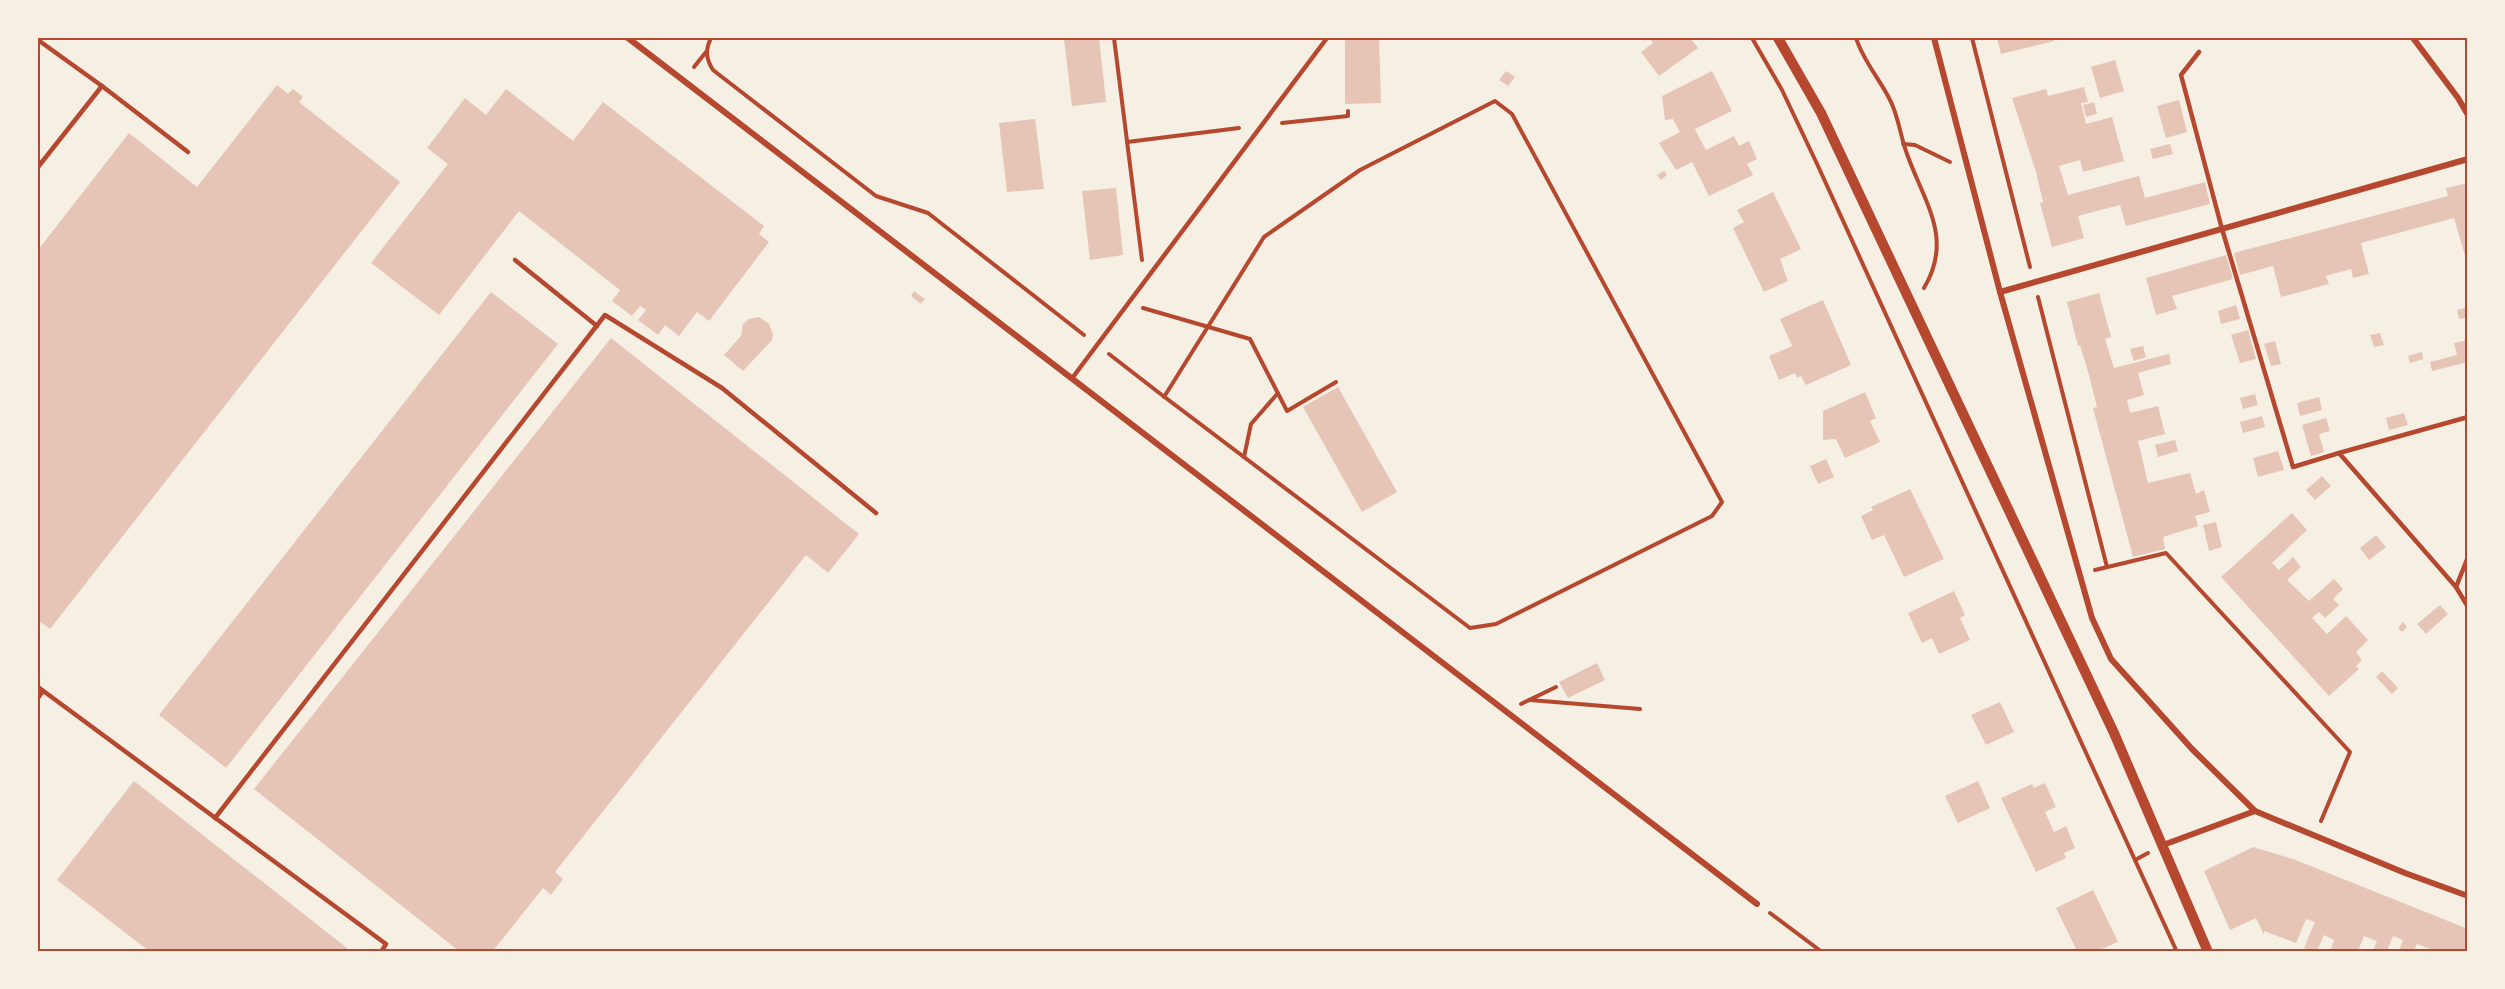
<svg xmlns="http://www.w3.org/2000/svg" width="2505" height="989" font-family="Quicksand,sans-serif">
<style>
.building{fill:#e6c5b7}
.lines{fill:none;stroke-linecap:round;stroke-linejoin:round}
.path{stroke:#b5482f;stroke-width:4}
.service{stroke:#b5482f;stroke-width:4.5}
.minor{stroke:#b5482f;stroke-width:6}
.tertiary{stroke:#b5482f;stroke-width:10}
.neatline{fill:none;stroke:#b5482f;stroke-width:2}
</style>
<rect width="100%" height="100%" fill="#f6efe4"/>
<g class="building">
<path d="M1099,38l7,64 -34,4 -8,-67z"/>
<path d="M1345,38h34l2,65 -36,1z"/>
<path d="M1649,38h41l8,10 -39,28 -18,-24 12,-9z"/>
<path d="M1997,38h56l1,3 -53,13z"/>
<path d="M2115,60l9,31 -24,7 -9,-31z"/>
<path d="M1506,71l9,6 -7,9 -9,-6z"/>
<path d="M1712,71l20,40 -37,18 5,10 6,11 28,-14 5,10 10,-5 8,18 -10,5 6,11 -44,21 -17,-34 -16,8 -17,-27 21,-11 -7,-13 -8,1 -3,-24z"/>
<path d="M277,85l11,9 5,-5 10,8 -4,5 101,80 -350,447 -12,-9v-370l91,-117 68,54z"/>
<path d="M2084,87l4,15 -7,1 5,21 26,-7 12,44 -41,11 -3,-12 -21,6 9,29 71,-19 6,22 60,-16 5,22 -84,22 -6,-21 -42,11 6,22 -32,9 -12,-44 3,-1 -7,-30 -24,-74 34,-9 2,7z"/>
<path d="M506,89l67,52 30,-39 161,124 -5,8 10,8 -60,79 -12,-9 -18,24 -14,-11 -7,10 -20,-15 8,-10 -6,-4 -8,10 -20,-15 8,-11 -101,-79 -80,104 -68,-52 77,-99 -21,-16 38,-50 21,17z"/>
<path d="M2179,100l8,32 -21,6 -9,-32z"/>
<path d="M2094,102l3,12 -11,3 -3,-12z"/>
<path d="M1035,119l9,70 -37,3 -8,-69z"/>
<path d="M2170,144l3,10 -20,5 -3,-10z"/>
<path d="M1664,171l3,4 -6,5 -4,-5z"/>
<path d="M2468,183v83l-14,-48 -93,25 8,31 -16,4 -2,-9 -25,7 3,8 -48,13 -8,-31 -33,9 -6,-22 214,-57 -2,-8z"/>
<path d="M1116,188l7,67 -33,5 -8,-69z"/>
<path d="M1773,192l28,57 -21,10 8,22 -24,11 -31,-64 11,-6 -7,-12z"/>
<path d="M2226,255l7,24 -61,17 5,13 -21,6 -10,-37z"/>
<path d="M914,291l11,8 -4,5 -10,-8z"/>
<path d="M491,292l67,52 -332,424 -67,-53z"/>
<path d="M2099,293l12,44 -6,2 9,29 55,-14 2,10 -33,9 6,22 -17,5 3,13 28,-7 7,28 -27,7 10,42 42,-10 6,21 8,-4 6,22 -15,4 3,10 -35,11 2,12 -32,8 -40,-149 4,-1 -8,-32 -9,-30 -2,1 -11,-44z"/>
<path d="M1823,300l28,65 -45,20 -5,-9 -4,2 -2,-5 -16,7 -10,-24 23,-10 -12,-27z"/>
<path d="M2236,305l4,14 -19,5 -3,-13z"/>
<path d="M2468,307v10l-9,2 -2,-9z"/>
<path d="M759,317l10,7 4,10 -1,6 -29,31 -19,-16 17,-19 2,-12 6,-5z"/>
<path d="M2248,330l8,29 -16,4 -9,-28z"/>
<path d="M2380,333l4,12 -10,2 -4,-12z"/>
<path d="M611,338l248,196 -31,39 -22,-18 -251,317 8,7 -12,16 -8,-7 -50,63h-34l-205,-162z"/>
<path d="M2468,340v22l-36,9 -2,-9 27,-7 -3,-12z"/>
<path d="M2275,341l6,23 -10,2 -7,-22z"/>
<path d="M2143,346l3,11 -12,4 -4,-12z"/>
<path d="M2422,352l1,7 -13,4 -2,-7z"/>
<path d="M1338,387l59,105 -35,20 -59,-105z"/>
<path d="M1865,392l11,26 -6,3 10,21 -35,16 -9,-19 -13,1v-29z"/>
<path d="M2255,394l3,11 -15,4 -3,-11z"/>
<path d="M2319,397l3,13 -22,6 -3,-13z"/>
<path d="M2404,413l4,12 -19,5 -3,-12z"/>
<path d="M2262,416l3,11 -22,6 -3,-11z"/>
<path d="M2326,418l4,13 -11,3 5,18 -13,4 -9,-31z"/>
<path d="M2175,440l3,11 -20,6 -3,-12z"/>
<path d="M2278,451l6,19 -26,7 -5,-19z"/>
<path d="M1826,459l8,18 -16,7 -8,-18z"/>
<path d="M2322,476l9,10 -16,14 -9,-10z"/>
<path d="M1910,489l34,70 -40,18 -20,-42 -12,5 -11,-24 12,-6 -2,-3z"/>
<path d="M2292,513l15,17 -35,33 7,7 14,-13 8,10 -14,13 22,21 25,-22 9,10 -10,10 6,6 -14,13 -6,-6 -7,6 15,16 19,-18 22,24 -12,12 6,8 -6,6 3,3 -30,27 -108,-119z"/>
<path d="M2216,522l6,25 -13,4 -6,-26z"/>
<path d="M2376,535l10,12 -17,13 -9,-12z"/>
<path d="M1954,591l11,24 -5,3 10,22 -31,14 -7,-16 -10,5 -14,-30z"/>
<path d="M2440,605l8,9 -22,20 -9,-10z"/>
<path d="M2403,622l4,5 -5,5 -4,-4z"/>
<path d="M1597,663l8,17 -37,18 -9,-16z"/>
<path d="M2382,671l16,17 -6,6 -16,-17z"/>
<path d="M2000,702l14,30 -28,13 -15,-30z"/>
<path d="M134,781l213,167 -2,3h-196l-92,-71z"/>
<path d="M1978,781l12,27 -32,15 -13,-27z"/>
<path d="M2045,783l11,24 -11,5 9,20 12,-6 9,22 -11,5 2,5 -30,14 -35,-74 31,-14 2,4z"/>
<path d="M2253,847l40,12 175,70v22h-39l1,-2 -13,-5 -3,7h-15l4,-11 -10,-4 -6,15h-14l4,-10 -13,-5 -6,15h-21l-6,-2 3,-9 -10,-5 -7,16h-3l-10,-3 11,-26 -9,-3 -10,24 -32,-12v4l-8,-17 -26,12 -26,-59z"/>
<path d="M2093,890l25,52 -21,9h-20l-21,-43z"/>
</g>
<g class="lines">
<g class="path">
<path d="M711,38c-6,12 -5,21 2,32l163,126 52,17 156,122"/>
<path d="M1114,38l28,222"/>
<path d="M1752,38l30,52 36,76 359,786"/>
<path d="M1856,38c7,22 22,39 33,60 10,18 11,38 18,56 17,48 47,84 17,134"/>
<path d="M1972,38l58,229"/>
<path d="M694,67l12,-15"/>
<path d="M1282,123l66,-7v-5"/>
<path d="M1127,142l112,-14"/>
<path d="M1903,144l12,1 35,17"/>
<path d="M2038,297l69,270"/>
<path d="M1143,308l107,31 37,72 49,-29"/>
<path d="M1109,354l49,38 312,236 26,-4 216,-108 10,-14 -210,-388 -17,-13 -135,69 -96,67 -100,160"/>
<path d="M1244,457l7,-33 27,-31"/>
<path d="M2095,570l71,-17 184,199 -29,69"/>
<path d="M1530,700l110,9"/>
<path d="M1521,704l35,-17"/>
<path d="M2135,860l13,-7"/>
<path d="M1770,913l52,39"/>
</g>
<g class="service">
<path d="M38,40l64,46 -64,81"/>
<path d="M2199,52l-18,23 41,154 71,238 46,-14 117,134 12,-30"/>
<path d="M102,86l86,66"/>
<path d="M515,260l82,66"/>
<path d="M1073,377l254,-339"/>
<path d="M2339,453l129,-36"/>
<path d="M2456,587l12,20"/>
<path d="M38,687l348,257 -5,8"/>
<path d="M38,698l5,-7"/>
<path d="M215,818l390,-503 117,73 154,125"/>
</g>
<g class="minor">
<path d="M628,38l1129,866"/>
<path d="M1934,38l66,254 92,326 19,41 81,90 63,62 150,62 63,23"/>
<path d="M2413,38l45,60 10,17"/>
<path d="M2000,292l468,-133"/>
<path d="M2163,845l92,-34"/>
</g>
<path class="tertiary" d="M1778,38l43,75 293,620 94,219"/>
</g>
<rect width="2505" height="989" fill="none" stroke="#f6efe4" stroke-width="78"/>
<rect x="39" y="39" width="2427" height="911" class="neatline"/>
</svg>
